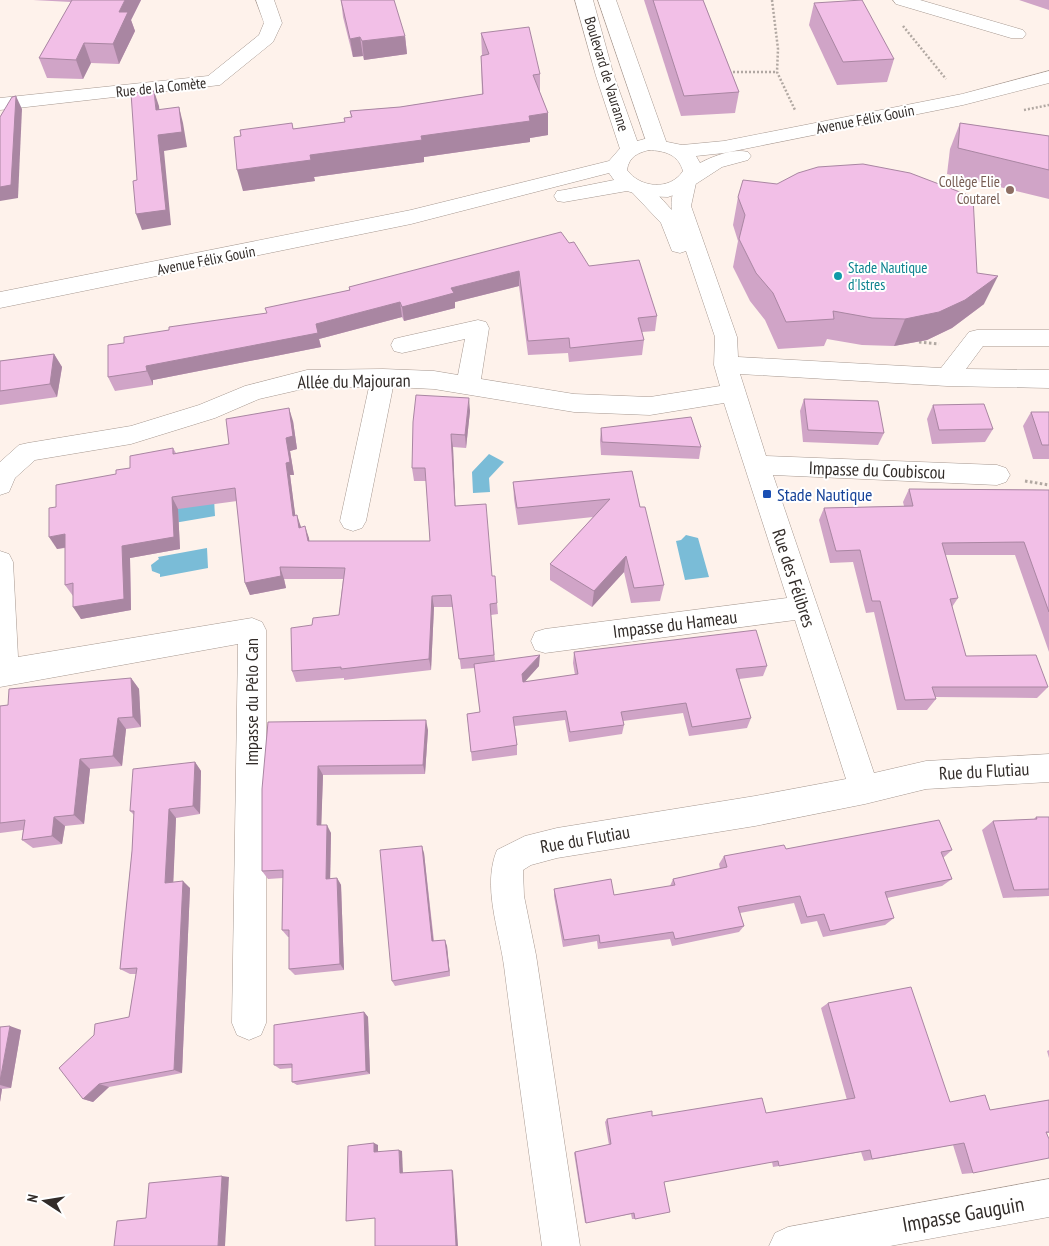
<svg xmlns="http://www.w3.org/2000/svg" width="1049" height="1246" font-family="'PT Sans Narrow',sans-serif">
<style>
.water{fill:#7abcd7}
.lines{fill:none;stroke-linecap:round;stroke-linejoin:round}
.minor-casing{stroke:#a69890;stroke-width:1}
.major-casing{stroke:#a69890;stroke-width:1}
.path-far1{stroke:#b1a8a2;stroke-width:2.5;stroke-dasharray:2 2;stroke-linecap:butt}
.path{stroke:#b1a8a2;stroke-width:3;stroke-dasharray:2.5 2.5;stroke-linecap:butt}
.minor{fill:#fff;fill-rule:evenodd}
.major{fill:#fff;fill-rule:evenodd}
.wall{fill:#d0a4c7}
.shaded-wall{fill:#a986a2}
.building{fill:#f2bfe7;stroke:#a986a2}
.education-dot{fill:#8d6e63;stroke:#fff;stroke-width:2}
.culture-dot{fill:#0f9aa8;stroke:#fff;stroke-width:2}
.transit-dot{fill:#1a4fb4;stroke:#fff;stroke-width:2}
.labels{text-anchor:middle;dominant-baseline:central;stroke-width:4;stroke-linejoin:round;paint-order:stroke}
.far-street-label{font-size:15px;fill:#322c29;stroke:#fff}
.far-education-label{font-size:15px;fill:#785e54;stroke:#fff;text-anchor:end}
.far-culture-label{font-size:15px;fill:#0d838f;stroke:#fff;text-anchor:start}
.street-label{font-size:18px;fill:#322c29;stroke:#fff}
.transit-label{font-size:18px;fill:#164399;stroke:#fff;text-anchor:start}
.near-street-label{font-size:21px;fill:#322c29;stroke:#fff}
</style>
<rect width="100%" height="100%" fill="#fef2eb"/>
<g class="water">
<path d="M489,454l15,8 -15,16 1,14 -17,1 -1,-21z"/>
<path d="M214,499l1,17 -41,7v-16z"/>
<path d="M686,535l12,3 11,39 -24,3 -9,-39 5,-1z"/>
<path d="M207,548l1,20 -48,9v-3l-8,-3 -1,-6 8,-6 -1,-2z"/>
</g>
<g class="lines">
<defs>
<g id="minor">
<path d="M256,0h18l8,23 -9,19 -53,43 -220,25v-12l208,-22 51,-41 5,-12z"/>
<path d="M575,0h18l21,76 26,73 -3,4 -7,2 -7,-2 -3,-4 -24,-73z"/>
<path d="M598,0h18l51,144 -3,4h-14l-3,-4z"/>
<path d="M893,0h27l103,30 3,4 -3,4h-12l-115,-34z"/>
<path d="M686,177l7,2 3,4 -5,23 46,131 1,20 203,11 28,-36 8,-2h72v16h-66l-17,23 83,1v18l-102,-2 -207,-12 26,82 231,9 9,3 4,7 -4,7 -9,3 -224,-10 101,298 52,-12 123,-7v28l-123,7 -61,15 -110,22 -198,32 -26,7 -8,5 1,26 12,59 44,291h-38c-13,-93 -26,-186 -38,-280 -5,-37 -22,-80 -7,-116l28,-14 32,-8 198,-32 91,-17 -51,-159 -250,33 -10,-3 -4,-9 4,-9 10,-3 242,-31 -63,-195 -74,12 -76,-3 -140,-23 -41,-2 -27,134 -4,7 -9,3 -9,-3 -4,-7 29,-134 -62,1 -48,11 -44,19 -84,26 -96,16 -20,18 -6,14 -9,3v-33l19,-17 9,-2 103,-17 68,-21 46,-19 62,-16 76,-1 51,2 24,4 7,-36 -63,14 -8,-2 -3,-6 3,-6 8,-2 76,-17 8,2 3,6 -8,51 93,15 76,3 70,-11 -6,-21 1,-28 -29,-86 -6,2 -8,-2 -11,-28 -33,-35 3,-5c17,-4 30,16 41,27 -2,-9 2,-24 7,-31z"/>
<path d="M0,551l9,3 4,8 5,95 234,-39 10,4 4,8v393l-5,12 -12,5 -12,-5 -5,-12 6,-379 -238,43z"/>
<path d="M1049,1179v38l-159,29h-121l6,-13 13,-6z"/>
</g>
<path id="major" d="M1049,71v12l-86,22 -239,48 -28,3 4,7c13,-7 34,-15 48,-11l3,4 -3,4 -26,7 -37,24 -17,6 -24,-1 -17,-5 -63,11 -7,-1 -3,-5 3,-5 7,-1 50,-10 -5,-7 -198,51 -411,84v-16l411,-82 198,-49 14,-16 25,-7 34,7 42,-4 238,-47zM649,150c16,1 29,4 34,21 -13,20 -43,17 -56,-1 2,-13 10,-17 22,-20z"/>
</defs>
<use href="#minor" class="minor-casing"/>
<use href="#major" class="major-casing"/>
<g class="path-far1">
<path d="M772,0l6,49 -1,23 18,38"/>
<path d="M903,26l43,53"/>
<path d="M729,72h48"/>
<path d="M1024,110l25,-5"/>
</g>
<g class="path">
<path d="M919,342l20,2"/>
<path d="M1025,481l24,4"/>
</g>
<use href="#minor" class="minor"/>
<use href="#major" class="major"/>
</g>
<g class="wall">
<path d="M33,0h108l-10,20 4,11 -16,33 -28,-1 -8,16 -36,-1 -8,-20 32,-56z"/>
<path d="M341,0l64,36 2,18 -43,6 -1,-4 -10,1 -10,-40z"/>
<path d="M644,0h59l36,92 -4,21 -54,3z"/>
<path d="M1019,0h30v10z"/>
<path d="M814,3l80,56 -7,23 -50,3 -28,-60z"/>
<path d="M481,33l59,41v19l8,20v22l-18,3v4l-106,15v5l-110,15 1,4 -72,10 -2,-55 104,-14 6,-5 -1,-6 50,-4 82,-13 -1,-38 1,-1z"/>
<path d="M960,123l89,13v63l-102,-25 3,-25z"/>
<path d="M738,197l239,76 7,31 -32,24 -25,12 -33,6 -32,-1 -35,-6 -3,7 -46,3 -13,-29 -15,-19 -17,-34 5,-26 -5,-16z"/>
<path d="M569,243l20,23 68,50 -2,15 -13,1 2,8 -2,15 -73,7 -1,-9 -40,2 -9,-69 -64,16v6l-51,13 -2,-4 -83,22 2,8 -168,33v5l-38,6 -7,-14 16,-34 45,-13 98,-17 82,-23v-3z"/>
<path d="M54,354l8,13 -5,30 -57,8v-44z"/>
<path d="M804,399l80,34 -6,12 -75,-3 -3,-31z"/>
<path d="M933,405l60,24 -8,13 -53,2 -5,-25z"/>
<path d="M470,411l-4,37 -13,-1 2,59 37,70 5,27 1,11 -7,1 4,46 44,5 -15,16 51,-7 -2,-12 1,-11 193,14 -4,10 -24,3 12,39 -4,10 -58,8 -6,-23 -60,8 1,4 -2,9 -53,8 -4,-22 -50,6 2,19v10l-45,6 -5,-47 13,-2 -5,-44 -14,1 -8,-62h-19l-3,63 -87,10v-2l-48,4 -4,-11 20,-46 27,-10 4,-36h-59l2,9 -36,7 -5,-12 -8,-82 -59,8 2,40 -50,9 1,52 -50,9 -8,-23 -8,-11v-37l-8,1 -1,-42 74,-39 43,-20 3,5 53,-9 64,-23 4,28 -7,2 4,24h-4l5,40 6,12 8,11v3h121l-4,-60h-12l-2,-13z"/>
<path d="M1031,412h18v47h-16l-10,-33z"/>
<path d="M601,428l100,19 -2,12 -98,-4 -1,-15z"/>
<path d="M632,471l8,36 24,78 -4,16 -29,2 -7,-31 -32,35 -42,-27v-16l43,-47 -75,8 -4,-26 -1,-17z"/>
<path d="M909,489l140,1v162l-34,-97h-70l13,43 -6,9 14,49 82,31 -11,11 -102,-1 1,2 -9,11h-30l-23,-98 -8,1 -13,-51 -23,1 -11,-43 5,-12 80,-2 -1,-4z"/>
<path d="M131,678l8,11 2,38 -15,2 -4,37 -32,3 -6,55 -19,2 -3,18 -29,4 -11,-8 1,-10 -23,3v-127l8,-1z"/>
<path d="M268,722l160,8 -3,44 -102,1 -2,50 10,8 -1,46 7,-1 4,7 3,85 -49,5 -6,-6v-32h-1l-6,-7 1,-52 -15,1 -6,-8z"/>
<path d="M195,762l6,9 -1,43 -24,4 -3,64 17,6 -8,185 -73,14 -16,15 -10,-3 46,-82 7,-43h-6l-10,-5 12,-118 2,-36 -4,-4z"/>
<path d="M1036,817h13v79l-46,2 -21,-68 11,-9 41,-2z"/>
<path d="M786,849l166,1 -9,8 9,21 -10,7 -55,12 7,20 -9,7 -62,12 -6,-16 -16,3 -7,-21 -54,10 4,13 -5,6 -67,14 -2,-7 -72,10 -1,-8 -34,6 -9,-51v-7l60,6 56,-9 3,-7 47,-10 -1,-5 5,-8z"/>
<path d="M424,853l10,88 13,5 3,30 -55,10 -3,-5z"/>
<path d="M828,1003l122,99 40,8 59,-10v33h-2l-74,40 -11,1 -9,-29 -89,16 -3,-9 -88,15 -1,-5 -108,20 -29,37h-3l-1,-5 -46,9 -11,-70 1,-1 34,-7 -4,-23 2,-3 45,-3 114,-3 81,-13 -26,-92z"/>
<path d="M364,1012l4,5 2,57 -73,11 -5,-3v-14l-12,1 -6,-4z"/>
<path d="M0,1027l21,3 -10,58 -9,1 -2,13z"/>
<path d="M1049,1050v8l-2,-7z"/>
</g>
<g class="shaded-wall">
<path d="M125,0h16l-10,20 4,11 -16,33 -6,-20 6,-32z"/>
<path d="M405,36l2,18 -43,6 -2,-19z"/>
<path d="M360,37l3,19 -10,1 -3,-18z"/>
<path d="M84,43l7,20 -8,16 -7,-19z"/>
<path d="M154,91l5,15 2,20 -5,-16z"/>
<path d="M16,96l6,13 -4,89 -18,3v-14z"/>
<path d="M179,107l4,16 4,24 -23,4 7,74 -29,5 -6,-16 22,-79z"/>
<path d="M548,113v22l-18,3v4l-106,15v5l-110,15 1,4 -72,10 -6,-21 73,-15 219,-39z"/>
<path d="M519,271v15l-64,16v6l-51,13 -2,-14 49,-19z"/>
<path d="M998,276l-14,28 -32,24 -25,12 -33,6 11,-27z"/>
<path d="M400,302l2,15 -83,22 2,8 -168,33v5l-6,-14 -1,-5 170,-42z"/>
<path d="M54,354l8,13 -5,30 -7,-13z"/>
<path d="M469,398l1,13 -4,37 -1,-13z"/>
<path d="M289,408l4,13 4,28 -7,2 4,24h-4l7,53 -4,-12 -7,-53v-25z"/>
<path d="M451,434l2,13 3,71 -1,-12z"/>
<path d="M172,497l6,12 2,40 -50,9 1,52 -50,9 -8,-12 49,-61z"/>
<path d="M297,515l4,12 -2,1z"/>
<path d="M305,526l4,12 2,15 -3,-12z"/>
<path d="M65,534l8,12 -16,3 -8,-12z"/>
<path d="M626,556l-2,16 -32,35 2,-16z"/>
<path d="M280,567l4,12 2,9 -36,7 -5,-12z"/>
<path d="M432,596l2,11 -3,63 -2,-11z"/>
<path d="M540,655l-1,11 -17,19v-11z"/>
<path d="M131,678l8,11 2,38 -8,-10z"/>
<path d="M118,718l8,11 -4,37 -9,-10z"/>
<path d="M426,720l2,10 -3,44 -2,-9z"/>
<path d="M80,759l10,10 -6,55 -10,-9z"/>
<path d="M195,762l6,9 -1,43 -7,-8z"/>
<path d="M318,766l5,9 -2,59 -4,-9z"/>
<path d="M169,809l7,9 -3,72 -8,-7z"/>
<path d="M54,817l11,9 -3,18 -10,-8z"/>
<path d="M327,825l4,8 -1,53 -4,-7z"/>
<path d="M422,846l2,7 10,94 -2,-6z"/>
<path d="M337,878l4,7 3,85 -4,-6z"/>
<path d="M183,881l7,7 -8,185 -8,-3z"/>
<path d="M445,940l2,6 3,30 -1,-5z"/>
<path d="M364,1012l4,5 2,57 -4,-3z"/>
<path d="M10,1026l11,4 -10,58 -11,-3v-4z"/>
<path d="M99,1084l10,3 -16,15 -10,-3z"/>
<path d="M0,1088l2,1 -2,13z"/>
<path d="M374,1143l4,2v8l-4,-1z"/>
<path d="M399,1150l3,1 1,23 -3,-1z"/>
<path d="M452,1170l1,1 5,75h-2z"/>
<path d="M222,1176l7,1 -4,69h-7z"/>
</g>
<g class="building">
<path d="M72,0h53l-6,12h9l-15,32 -29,-1 -8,17 -37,-2z"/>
<path d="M341,0h53l11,36 -43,5 -2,-4 -10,2z"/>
<path d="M653,0h50l36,92 -55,4z"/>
<path d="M862,0l32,59 -51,3 -29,-59z"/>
<path d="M529,27l11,47 -7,1 15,38 -19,3 1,5 -109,15 1,4 -112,15 1,5 -74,10 -3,-33 7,-1 -1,-6 52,-7 1,6 52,-7 -1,-4 8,-1 -2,-6 50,-4 83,-13 -2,-38 8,-2 -8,-21z"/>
<path d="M154,91l2,19 23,-3 3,25 -24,3 8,75 -30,4 -3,-33 4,-1 -6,-87z"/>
<path d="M16,96l-5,89 -11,2v-70l12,-20z"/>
<path d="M960,123l89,13v34l-91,-22z"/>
<path d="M863,164l47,9 63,24 4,76 21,3 -33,24 -26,12 -34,7 -33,-1 -39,-7 1,8 -48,3 -13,-29 -17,-20 -17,-34 6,-24 -7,-18 5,-17 34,4 21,-11 20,-6z"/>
<path d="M561,232l8,11 5,-1 15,24 50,-6 18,56 -19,2 6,22 -74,8 -1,-10 -41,3 -9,-70 -68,17 3,5 -52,14 -2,-5 -84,22 2,9 -172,33 1,5 -39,6v-32l16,-2v-6l45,-7v-3l98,-14 -2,-5 85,-18 -1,-3z"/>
<path d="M54,354l-4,30 -50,7v-30z"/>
<path d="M416,395l53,3 -4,37 -14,-1 4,72 31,-2 6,72h3l2,27 -7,1 4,51 -35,4 -8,-64 -19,1 -3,63 -88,10v-2l-49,4 -1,-43 21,-3 1,-7 26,-3 6,-47 -65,-1 1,9 -36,7 -10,-95 -63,9 2,40 -52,9 2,53 -51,8v-24l-8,2v-51l-16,3v-29l7,-1v-22l60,-11v-4l14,-2v-12l43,-8v6l56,-10 -3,-25 63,-11 4,28 -7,2 4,24 -4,1 7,53 4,-1 2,13 6,-2 3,15h122l-5,-73h-13l1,-46z"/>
<path d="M804,399l74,2 6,32 -76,-3z"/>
<path d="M984,404l9,25 -54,1 -6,-25z"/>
<path d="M1031,412h18v33h-7z"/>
<path d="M691,417l10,30 -99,-5 -1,-14z"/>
<path d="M632,471l8,36h5l19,78 -30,3 -8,-32 -32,35 -44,-27 60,-65 -93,9 -4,-26z"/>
<path d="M909,489l140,1v122l-25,-70 -82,1 16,55 -8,1 16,57 70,-1 12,32h-116l4,12 -31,1 -25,-99h-8l-12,-51 -24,1 -12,-43 89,-2z"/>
<path d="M756,630l11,36 -31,3 15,49 -59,9 -6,-24 -65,9 3,13 -54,7 -4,-21 -53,6 4,28 -46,7 -4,-38 13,-2 -6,-48 66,-9 -18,19 1,8 55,-8 -4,-22z"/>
<path d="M131,678l2,39 -15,1 -5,38 -33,3 -6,56 -20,2 -2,19 -30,4 3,-20 -25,3v-117l8,-1 1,-16z"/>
<path d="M426,720l-3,45 -105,1 -1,59h10l-1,54 11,-1 3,86 -51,5v-39h-7l1,-60 -21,1v-82l6,-67z"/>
<path d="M195,762l-2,44 -24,3 -4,74 18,-2 -9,189 -75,14 -16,15 -24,-31 35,-33 1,-11 34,-7 8,-49 -17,1 12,-118 2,-40h-4l3,-42z"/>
<path d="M1036,817h13v72l-35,1 -21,-69 44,-2z"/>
<path d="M939,820l13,30 -11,2 11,27 -67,13 9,26 -64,13 -6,-17 -17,3 -7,-21 -62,11 6,19 -69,13 -2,-7 -73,11 -1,-8 -35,5 -10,-51 57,-10 3,16 61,-10 -2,-6 54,-12 -3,-11 60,-11 2,4z"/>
<path d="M422,846l10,95 13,-1 4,31 -57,10 -12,-131z"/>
<path d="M911,987l39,115 35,-7 5,15 59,-10v32h-3l3,7v19l-76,15 -9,-30 -92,16 -2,-9 -91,16 -1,-5 -114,21 6,30 -35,7 -1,-6 -48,10 -11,-71 36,-8 -4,-25 45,-8v5l110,-18 4,15 89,-15 -27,-95z"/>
<path d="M364,1012l2,59 -74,11v-18l-18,1v-40z"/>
<path d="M10,1026l-10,55v-54z"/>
<path d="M374,1143v9l25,-2 1,23 52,-3 4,76h-81v-28l-29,3 2,-75z"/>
<path d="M222,1176l-4,70h-104l3,-25 29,-3 3,-35z"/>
</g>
<circle class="education-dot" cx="1010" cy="190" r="5"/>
<circle class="culture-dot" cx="838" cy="276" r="5"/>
<rect class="transit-dot" x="762" y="489" width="10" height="10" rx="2.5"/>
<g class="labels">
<g class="far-street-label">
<text transform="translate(607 74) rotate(73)">Boulevard de Vauranne</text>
<text transform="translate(161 87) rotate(-6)">Rue de la Comète</text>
<text transform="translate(865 119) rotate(-11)">Avenue Félix Gouin</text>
<text transform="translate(206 260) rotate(-11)">Avenue Félix Gouin</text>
</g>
<g class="far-education-label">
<text x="1000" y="181">Collège Elie<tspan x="1000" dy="17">Coutarel</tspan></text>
</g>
<g class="far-culture-label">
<text x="848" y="267">Stade Nautique<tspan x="848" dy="17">d'Istres</tspan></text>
</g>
<g class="street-label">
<text transform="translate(354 381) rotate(-1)">Allée du Majouran</text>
<text transform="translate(877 470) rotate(2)">Impasse du Coubiscou</text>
<text transform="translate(794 578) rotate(72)">Rue des Félibres</text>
<text transform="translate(675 624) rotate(-7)">Impasse du Hameau</text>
<text transform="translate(251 702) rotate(-90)">Impasse du Pélo Can</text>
<text transform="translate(984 771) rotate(-3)">Rue du Flutiau</text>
<text transform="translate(585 839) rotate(-10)">Rue du Flutiau</text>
</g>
<g class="transit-label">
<text x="777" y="494">Stade Nautique</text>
</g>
<g class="near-street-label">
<text transform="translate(963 1214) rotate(-10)">Impasse Gauguin</text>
</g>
</g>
<g transform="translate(45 1201) rotate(282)" stroke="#ffffff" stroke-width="4" paint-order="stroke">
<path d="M0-4L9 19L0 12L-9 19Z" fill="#322c29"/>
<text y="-8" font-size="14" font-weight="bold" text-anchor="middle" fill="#322c29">N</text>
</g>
</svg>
